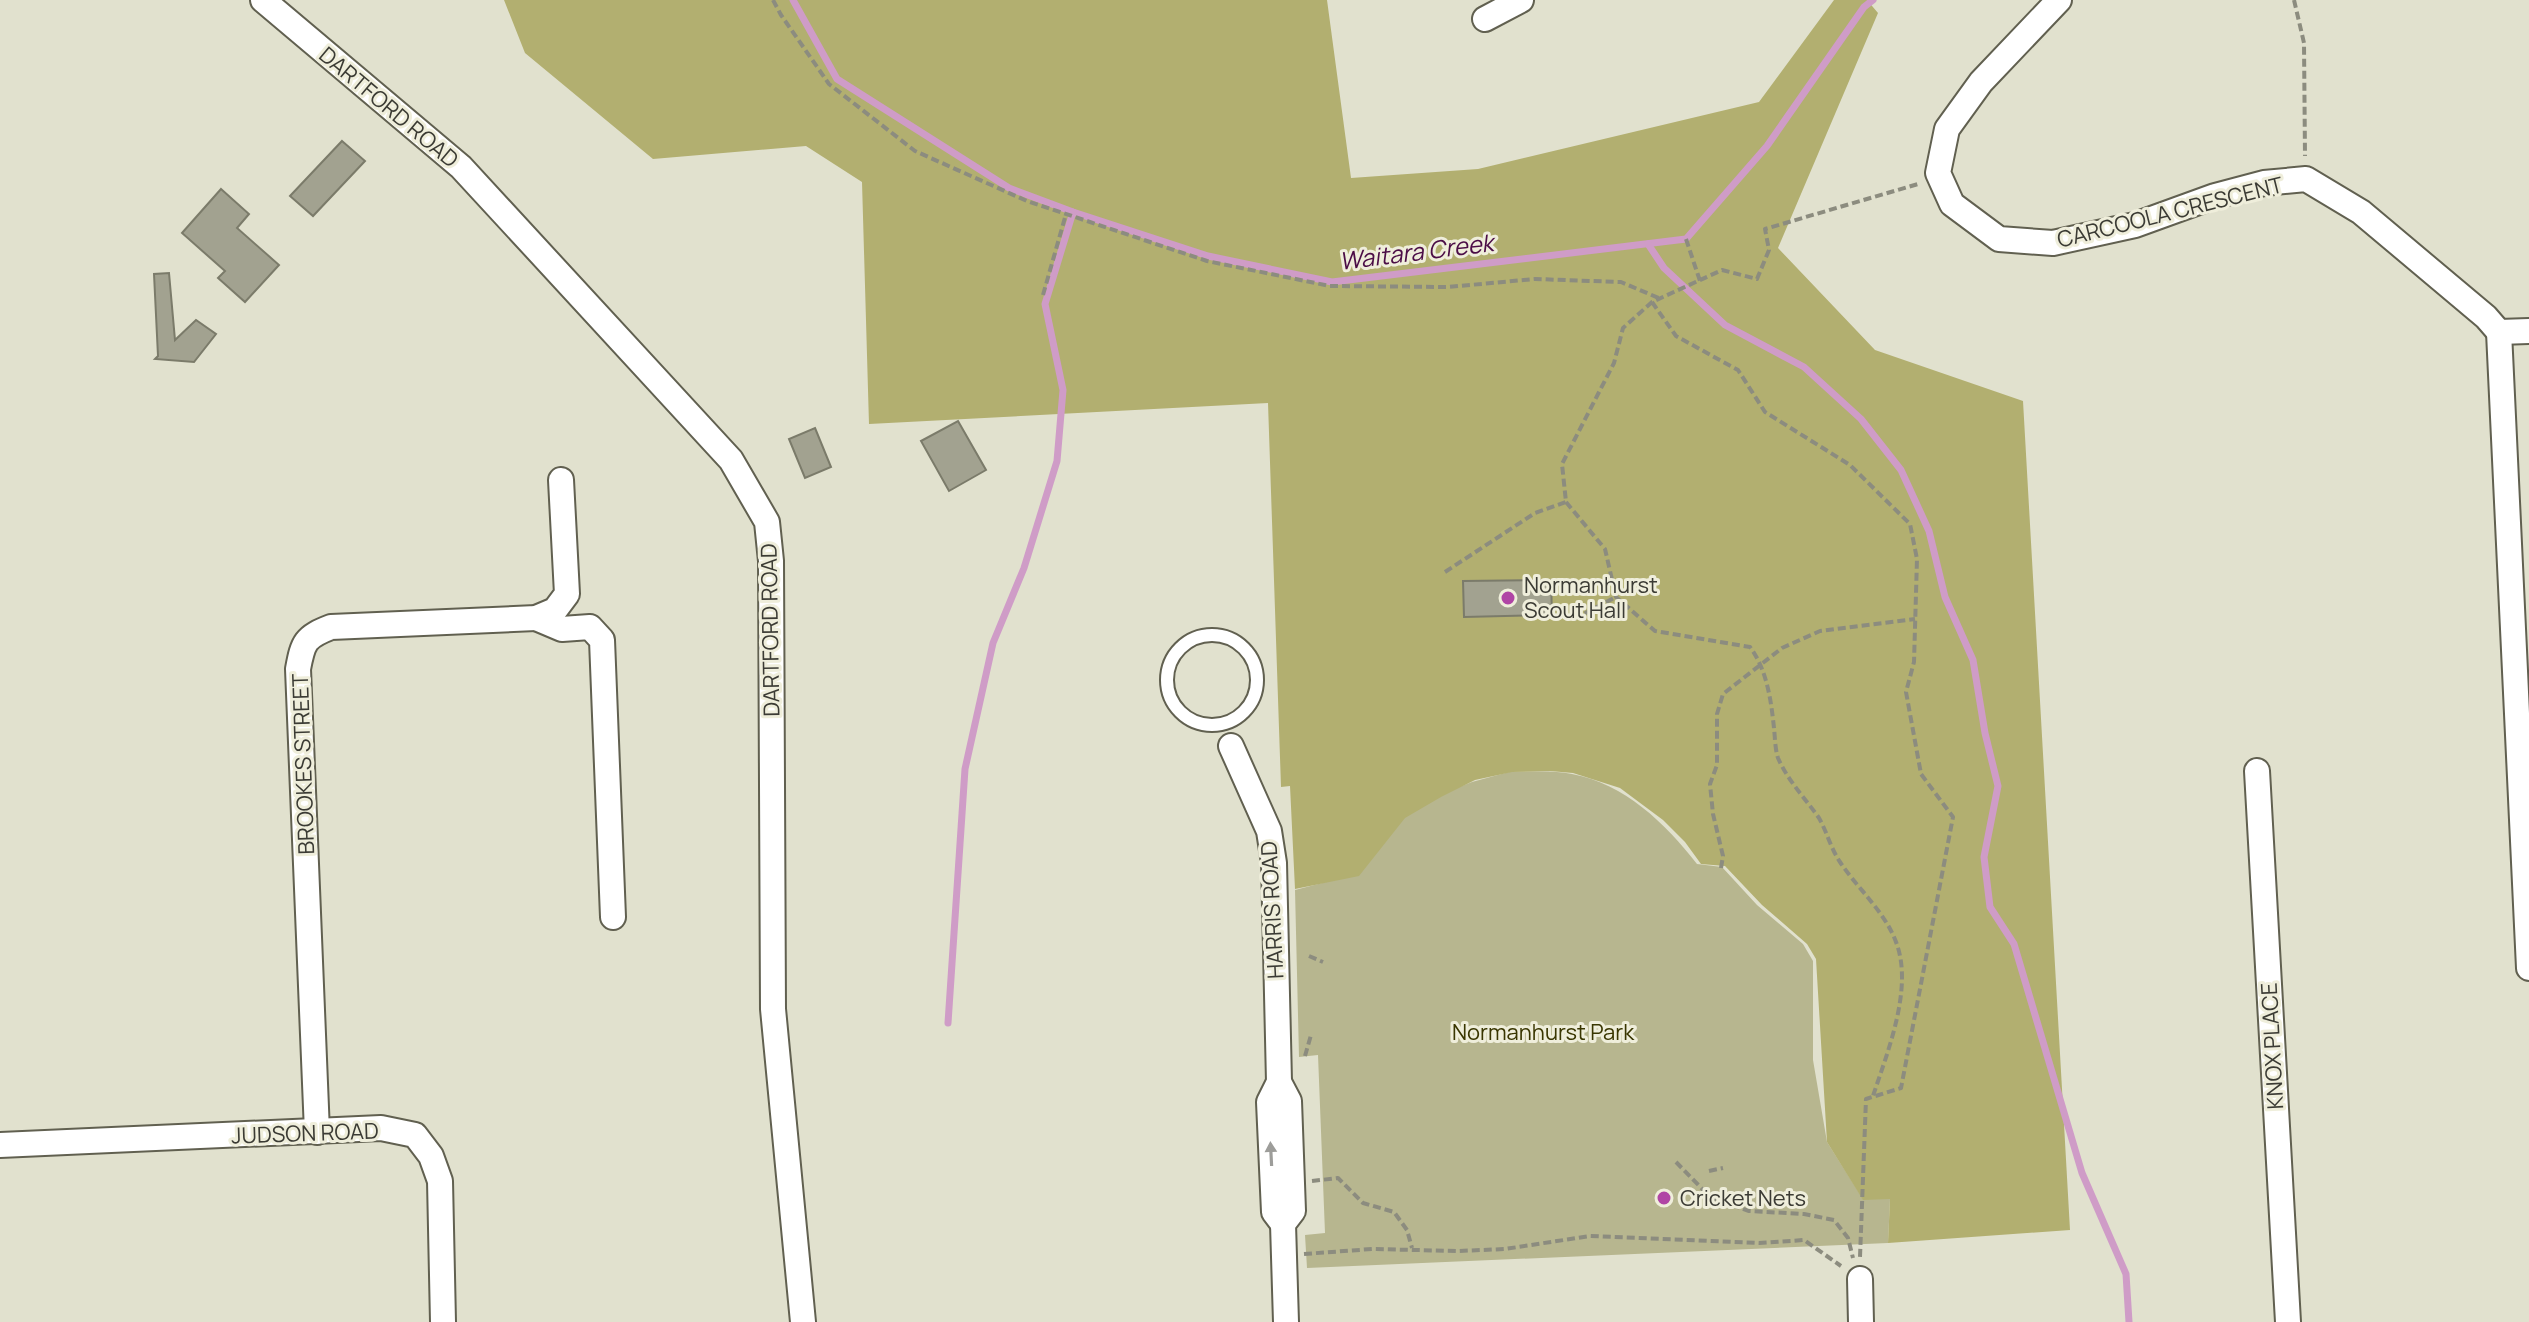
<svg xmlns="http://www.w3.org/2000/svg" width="2529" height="1322" font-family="Manrope,sans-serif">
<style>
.green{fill:#b7b68f}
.forest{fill:#b2af70}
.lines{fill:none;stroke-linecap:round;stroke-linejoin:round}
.stream{stroke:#cf9cc7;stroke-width:7}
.building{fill:#a2a290;stroke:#7b7b6a;stroke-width:2}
.service-casing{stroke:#616050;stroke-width:16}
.minor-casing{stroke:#616050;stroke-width:28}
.path{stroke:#8c8c7f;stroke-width:4;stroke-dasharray:8 4;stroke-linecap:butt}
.service{stroke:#fff;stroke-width:12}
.minor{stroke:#fff;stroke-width:24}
.oneway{fill:#9d9d9a}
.poi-dot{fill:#b045a5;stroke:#efeedb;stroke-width:3}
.labels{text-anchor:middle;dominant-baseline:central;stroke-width:6;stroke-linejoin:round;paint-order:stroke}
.street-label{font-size:22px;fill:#3b3b34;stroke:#efeedb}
.poi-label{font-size:22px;fill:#3b3b34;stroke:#efeedb;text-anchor:start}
.park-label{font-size:22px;fill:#393601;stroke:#efeedb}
.water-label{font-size:24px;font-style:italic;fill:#4b0d46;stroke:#efeedb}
</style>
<rect width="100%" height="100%" fill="#e1e1ce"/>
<path class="green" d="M1509,772c21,0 43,-2 63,2 53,10 93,49 125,90l25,3 35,38 46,39 10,17v99l14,82 36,57h27l-2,44 -581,25 -2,-33 20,-2 -7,-178 -19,2 -4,-167 62,-16 45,-57 32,-20 38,-15z"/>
<path class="forest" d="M504,0h823l24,178 127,-9 281,-67 75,-102h33l11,13 -100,235 97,102 148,51 47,829 -182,13 2,-44 -27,1 -36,-58 -11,-183 -9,-15 -45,-39 -37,-39 -24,-2 -16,-22 -22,-22 -43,-32 -47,-15 -23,-2 -38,1 -37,8 -34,17 -36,21 -46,58 -64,13 -5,-103 -9,1 -13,-384 -399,21 -7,-242 -56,-36 -153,13 -128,-106z"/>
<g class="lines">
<g class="stream">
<path d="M793,0l44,79 172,109 64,24 135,44 124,26 354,-43 81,-93 97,-139 9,-7"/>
<path d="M1648,244l16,24 61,57 79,42 57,52 40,51 28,61 16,66 28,63 12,73 13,53 -14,71 6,50 24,37 68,229 44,101 3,48"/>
<path d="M948,1023l17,-254 28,-126 31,-75 33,-107 6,-71 -18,-86 28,-92"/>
</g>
</g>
<g class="building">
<path d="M342,141l23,20 -52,55 -23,-20z"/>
<path d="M221,189l28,25 -12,14 42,37 -34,37 -27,-24 7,-7 -43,-38z"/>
<path d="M169,273l6,67 21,-20 20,14 -22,28 -39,-3 3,-3 -4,-82z"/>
<path d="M958,421l28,49 -37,21 -28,-50z"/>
<path d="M815,428l16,39 -26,11 -16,-39z"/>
<path d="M1551,580l1,35 -88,2 -1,-36z"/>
</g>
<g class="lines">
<defs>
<circle id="service" cx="1212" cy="680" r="45"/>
<g id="minor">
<path d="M263,0l198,167 270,293 36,62 4,39 2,448 30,313"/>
<path d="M2059,0l-78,82 -34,47 -9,44 14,31 47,35 54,4 82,-18 80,-29 49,-13 42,-4 55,33 125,105 13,15"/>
<path d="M1485,19l36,-19"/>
<path d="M2499,332l30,636"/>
<path d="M2499,332l30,-1"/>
<path d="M536,618l26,11 28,-2 12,13 11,277"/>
<path d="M1231,746l38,85 5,32 5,219 10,19 4,110 -10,13 3,98"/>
<path d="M2257,771l31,551"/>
<path d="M1279,1082l-10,20 5,110 9,12"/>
<path d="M317,1132l-19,-463c5,-27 7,-32 33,-42l205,-9 19,-8 12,-16 -6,-114"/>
<path d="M0,1145l381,-17 34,7 16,21 9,25 3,141"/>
<path d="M1860,1279l1,43"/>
</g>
</defs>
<use href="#service" class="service-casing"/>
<use href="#minor" class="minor-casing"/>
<g class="path">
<path d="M773,0l8,15 48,69 86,67 112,50 180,60 123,25 118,1 87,-8 86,3 40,17"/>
<path d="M2294,0l10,43 1,113"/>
<path d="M1686,239l14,42"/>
<path d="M1043,295l23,-81"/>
<path d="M1652,302l24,34 62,34 27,42 85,53 60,59 7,35 -3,103 -8,30 15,82 32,43 -52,271 -35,11 -6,158"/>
<path d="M1566,502l39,47 11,48 39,34 95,16c17,23 21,53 24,81 1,9 1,21 4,30 10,23 27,40 41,60 8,14 12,31 21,44 18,27 45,50 56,80 18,46 -9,111 -23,154"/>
<path d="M1445,572l90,-59 31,-11 -4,-38 52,-101 9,-35 29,-26 70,-32 35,9 12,-29 -4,-21 153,-45"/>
<path d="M1574,619l42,-22"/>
<path d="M1721,868l2,-12 -10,-42 -3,-30 7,-19v-51l6,-20 59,-46 38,-17 95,-12"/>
<path d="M1309,956l14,6"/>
<path d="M1305,1056l6,-21"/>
<path d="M1676,1162l35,36 38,13 55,3 30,6 14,18 5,20"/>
<path d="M1709,1171l14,-3"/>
<path d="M1312,1181l26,-3 25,25 31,9 13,18 5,18"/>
<path d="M1304,1254l68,-5 86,2 47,-2 85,-13 169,7 45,-3 37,26"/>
</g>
<use href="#service" class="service"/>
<use href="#minor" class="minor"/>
</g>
<defs><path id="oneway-solid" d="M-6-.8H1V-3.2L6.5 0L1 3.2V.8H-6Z" transform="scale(2)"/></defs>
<use class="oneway" href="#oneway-solid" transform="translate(1271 1154) rotate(-93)"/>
<g class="poi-dot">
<circle cx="1508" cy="598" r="8"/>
<circle cx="1664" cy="1198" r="8"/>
</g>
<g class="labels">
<g class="street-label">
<text transform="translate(389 107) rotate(40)">DARTFORD ROAD</text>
<text transform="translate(2170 212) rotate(-14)">CARCOOLA CRESCENT</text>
<text transform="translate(770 630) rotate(-91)">DARTFORD ROAD</text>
<text transform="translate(303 764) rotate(-92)">BROOKES STREET</text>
<text transform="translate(1272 910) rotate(-93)">HARRIS ROAD</text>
<text transform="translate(2272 1046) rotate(-93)">KNOX PLACE</text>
<text transform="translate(305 1133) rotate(-2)">JUDSON ROAD</text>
</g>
<g class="poi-label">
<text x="1524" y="585">Normanhurst<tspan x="1524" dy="25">Scout Hall</tspan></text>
<text x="1680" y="1198">Cricket Nets</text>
</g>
<g class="park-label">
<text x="1543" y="1032">Normanhurst Park</text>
</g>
<g class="water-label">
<text transform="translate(1416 251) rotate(-7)">Waitara Creek</text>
</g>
</g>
</svg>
